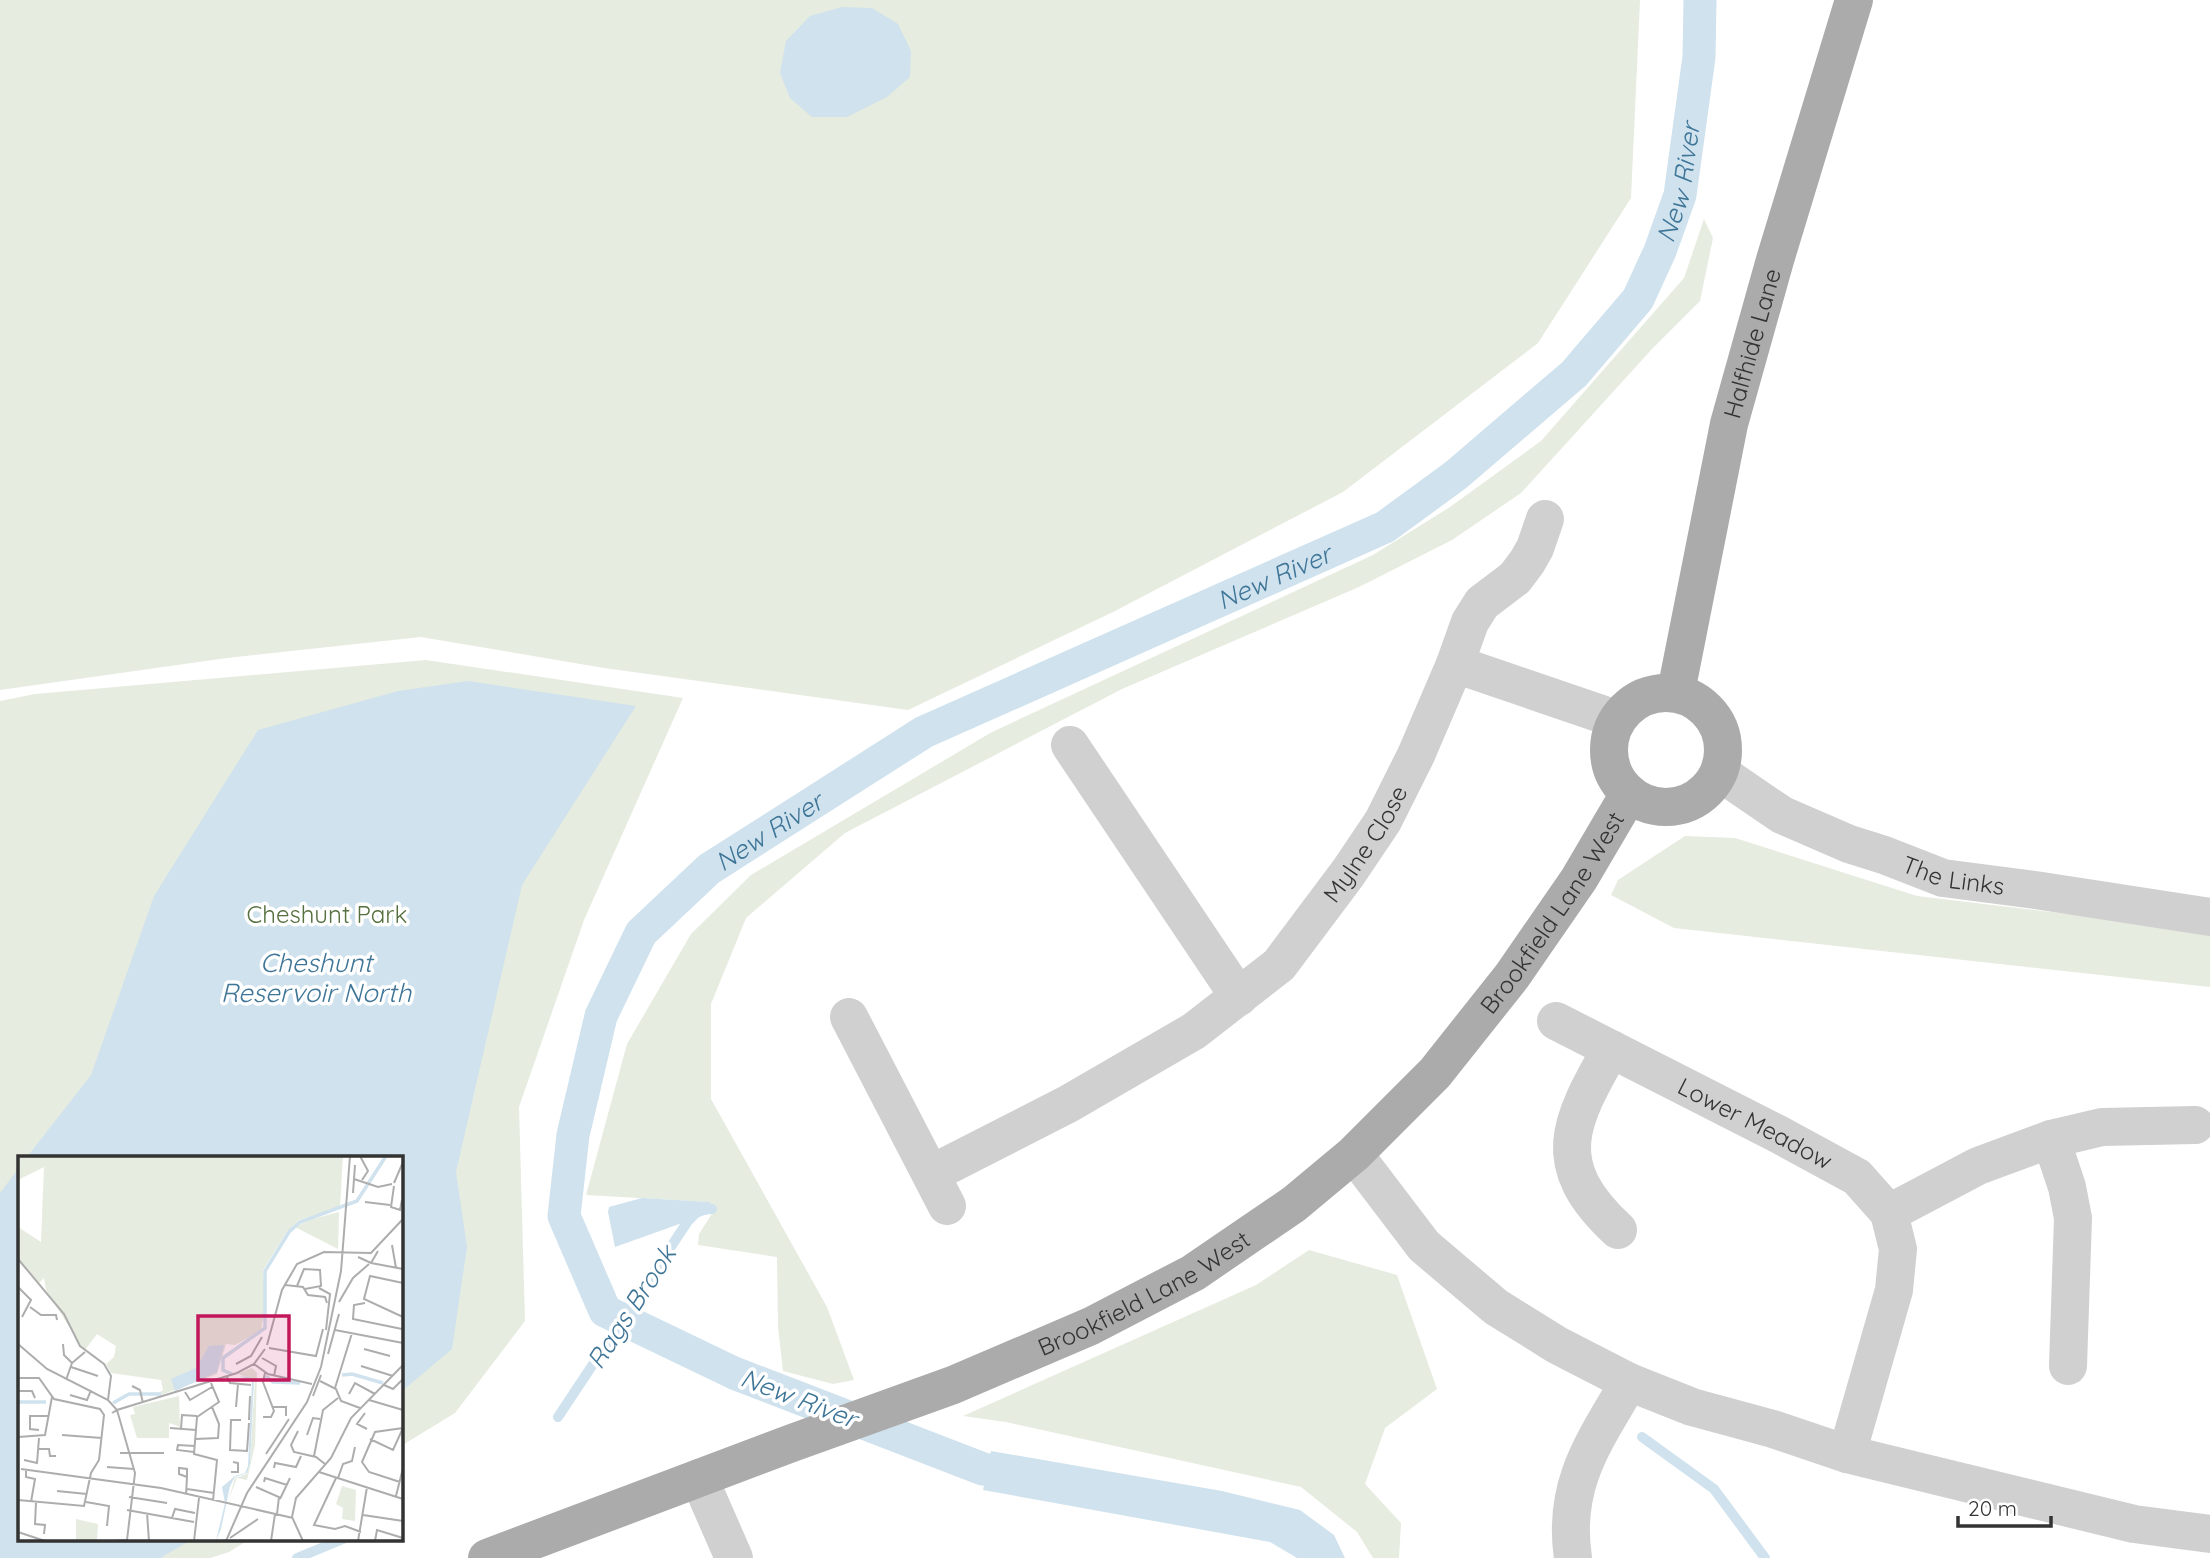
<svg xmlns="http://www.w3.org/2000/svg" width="2210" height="1558" font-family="Quicksand,sans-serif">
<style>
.green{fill:#e6ecdf}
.water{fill:#cfe2ee}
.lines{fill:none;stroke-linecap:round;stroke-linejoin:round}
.stream{stroke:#cfe2ee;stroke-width:10}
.canal{stroke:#cfe2ee;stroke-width:33}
.minor{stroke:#d0d0d0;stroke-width:38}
.major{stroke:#ababab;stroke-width:38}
.labels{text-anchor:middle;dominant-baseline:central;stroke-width:7;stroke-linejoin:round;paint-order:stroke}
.street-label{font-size:24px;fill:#333;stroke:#fff}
.park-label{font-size:24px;fill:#56703f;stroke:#fff}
.water-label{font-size:26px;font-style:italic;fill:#3f7597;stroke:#fff}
.inset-river{fill:none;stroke:#cfe2ee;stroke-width:3.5}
.inset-road{fill:none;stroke:#adadad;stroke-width:2}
.view{fill:#c2185b;fill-opacity:0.15;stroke:#c2185b;stroke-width:3.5}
.inset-edge{fill:none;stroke:#333;stroke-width:3.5}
</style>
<rect width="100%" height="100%" fill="#fff"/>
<g class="green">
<path d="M0,0h1640l-9,198 -93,145 -195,149 -230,120 -205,98 -304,-42 -183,-31 -194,21 -227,32z"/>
<path d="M1704,219l9,19 -13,63 -48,48 -131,144 -69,47 -93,47 -237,102 -277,144 -99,85 -35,86v95l116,208 27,73 -21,4 -50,-13 -5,-44 -1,-70 -79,-12 1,-11 14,-22 -3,-10 -124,-7 41,-151 64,-110 60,-59 241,-143 381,-177 77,-48 91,-66 143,-163z"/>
<path d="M426,660l257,38 -99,222 -65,187 6,214 -70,92 -54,33v-289h-382v382h231l-21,13 -19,6h-210v-857l35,-7z"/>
<path d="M1685,836l50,2 182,58 293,35v56l-536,-59 -63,-33 7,-15z"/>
<path d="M1309,1250l88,25 40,114 -52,39 -20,56 36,39 -2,35h-26l-16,-26 -56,-45 -295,-65 -43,-6 293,-131z"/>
</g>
<g class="water">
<path d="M842,7l30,1 26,16 13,27 -1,26 -23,20 -40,20h-35l-22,-19 -10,-25 6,-32 24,-25z"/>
<path d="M468,681l168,25 -114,179 -66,287 11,75 -15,102 -51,43v-235h-374l64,-82 63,-179 104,-166 140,-39z"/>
<path d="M19,1168v371h174l-33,19h-160v-365z"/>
<path d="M642,1198l68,4 3,10 -98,35 -7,-35 1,-5z"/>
<path d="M991,1451l231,40 78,19 34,25 11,23h-48l-27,-16 -287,-52z"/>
</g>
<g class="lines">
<g class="stream">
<path d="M558,1417l130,-196 11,-11 13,-1"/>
<path d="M1642,1437l72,52 51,69"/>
<path d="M297,1558l46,-19"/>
</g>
<path class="canal" id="s1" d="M1033,1477l-50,-8 -249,-96 -129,-62 -41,-95 9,-81 28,-119 40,-83 68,-64 215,-137 461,-205 71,-52 118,-101 64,-75 22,-48 20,-56 19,-138 1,-57"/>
<g class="minor">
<path d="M1455,664l161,55"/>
<path d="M1070,745l169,252"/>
<path id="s2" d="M1719,772l63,43 67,29 35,11 59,23 92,12 175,27"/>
<path d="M849,1017l98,189"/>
<path id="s3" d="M1556,1021l222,113 79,43 32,36 9,36 -4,41 -47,164"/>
<path d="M1611,1049c-42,74 -64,115 7,181"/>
<path d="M2051,1139l16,48 6,31 -5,148"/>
<path d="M1354,1154l70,92 72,61 61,38 72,37 63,25 81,22 74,25 287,70 76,10"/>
<path id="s4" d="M931,1174l137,-70 126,-73 85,-66 69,-92 35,-52 33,-66 39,-91 15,-42 12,-19 33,-25 12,-16 8,-14 10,-29"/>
<path d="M1889,1213l89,-47 73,-27 51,-12 93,-2"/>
<path d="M699,1478l35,80"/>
<path d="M1573,1558c-11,-74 21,-116 56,-176"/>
</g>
<g class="major">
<path id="s5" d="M1676,692l53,-268 46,-164 79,-260"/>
<circle cx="1666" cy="750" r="57"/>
<path id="s6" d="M487,1558l305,-115 161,-58 138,-59 102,-53 101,-69 60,-50 81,-81 77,-97 67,-97 50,-85"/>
</g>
</g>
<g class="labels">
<g class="street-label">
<text stroke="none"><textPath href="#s5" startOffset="357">Halfhide Lane</textPath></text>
<text stroke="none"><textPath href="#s4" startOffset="556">Mylne Close</textPath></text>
<text stroke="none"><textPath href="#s2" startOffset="259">The Links</textPath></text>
<text stroke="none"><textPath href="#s6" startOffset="1276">Brookfield Lane West</textPath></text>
<text stroke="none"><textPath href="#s3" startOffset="224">Lower Meadow</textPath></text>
<text stroke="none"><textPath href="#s6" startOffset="709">Brookfield Lane West</textPath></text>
</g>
<g class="park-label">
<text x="327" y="914">Cheshunt Park</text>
</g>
<g class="water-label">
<text stroke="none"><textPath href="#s1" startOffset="2179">New River</textPath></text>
<text stroke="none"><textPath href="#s1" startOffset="1591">New River</textPath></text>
<text stroke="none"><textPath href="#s1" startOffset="1024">New River</textPath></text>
<text x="316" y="962">Cheshunt<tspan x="316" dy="30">Reservoir North</tspan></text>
<text transform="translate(631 1307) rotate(-57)">Rags Brook</text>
<text transform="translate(799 1398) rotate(21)">New River</text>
</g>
</g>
<g transform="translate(18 1156)">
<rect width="385" height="385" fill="#fff"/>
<path d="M0,0h325l-3,51 -41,13 -13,13 -23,37 3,32 -5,28 -26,15 -9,-1 -9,30 -56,21 -4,-1 6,-4 -2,-10 -50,-7 -5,-9 8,-7 2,-11 -19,-12 -12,16 -3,-3 -36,-57 -2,-12 -5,5 -21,-25v-31l23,15 3,-75 -26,13zM321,56l-1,37 -43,-22 14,-7zM234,212l5,5 -2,72 -8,35 -10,-2 -9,23 7,-23 12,-4 3,-11 5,-83 -17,-6zM161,240l1,31 -11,-4v15h-32l-7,-23 5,-1 -2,-7zM324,330l14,4 -1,31 -13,-2 1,-11 -7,-4zM58,363l22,5 -1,17h-21z" fill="#e6ecdf"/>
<path d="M206,189l-7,27 -42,19 -4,-12 25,-11 13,-22zM221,220l13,2 2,3 -4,83 -3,9 -12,4 -5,9 -9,43 -5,12 9,-38 -3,-16 13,-11 10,-3 3,-7 4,-85z" fill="#cfe2ee"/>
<path class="inset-river" d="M214,218l-9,-4v-12l42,-30v-57l24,-39 11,-10 57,-21 29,-45M324,219l10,-1 31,9M248,220l7,6 27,1M0,246h28M95,247l16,-9h32"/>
<path class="inset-road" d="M342,0l8,15 -6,9M336,23l24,8 14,-3M376,27l9,-21M376,30l-3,21 9,3 2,-10M335,37l2,-28M347,46l25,3M374,89l4,23M340,101l13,6 7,-12M0,103l46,55 16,32 24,18 7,12 -3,24M353,107l32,6M385,127l-33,-7 -6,23 39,18M267,129l18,2 5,8 17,2 2,6M279,130l7,-17 16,1 1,16 -16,3M0,131l13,13 -9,17M301,132l11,6 -4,36M321,146l14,-24 16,-14M347,147l-11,2 -1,14 49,10M12,151l11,8h15l1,5M317,174l68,13M0,188l29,25 61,31 9,10 -5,3M45,188l1,11 8,8M249,189l15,-55 15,-26 27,-12 47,1 32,-34M251,192l47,8 7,-27M346,193l26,7M310,198l11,-40M244,202l14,8 -2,10M218,208l15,-8 11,-19M236,208l14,10 44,10M343,210l32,10M53,211l27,9M209,221l3,6 21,2M0,222h21l15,21 46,10 4,6 -5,45 -8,13 -7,33 -66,-6M48,224l6,-17 13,-11M302,225l16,8 5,12 19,7M193,227l8,19 -22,15 -3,37 23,6 -4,41M366,229l9,4 10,-10M114,230l8,4 3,13M317,232l17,-55M0,235h14l3,7M167,236l5,8 22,-13M331,238l6,-11 20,11M52,239l17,5 4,-10M295,240l8,-21M351,244l34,10M218,251l2,-23M255,251h13v9M347,257l-8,11 10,5M245,261h8l3,-6 -11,-29 2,-9M223,264h-10l-1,30 17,1 2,-28M231,264l1,-24M152,272l26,2M163,273l1,-14 15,1M21,274l-9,-1v-13h18M280,275l-7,14 3,7 22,5 9,7M44,279l40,3M289,279l6,-17 7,1M0,281l27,-2 7,-38M177,283l23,-1 1,-14 -7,-17M352,283l23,11 10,-22M21,293h10l1,7h6M176,296l-17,-2 1,-5 17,1M102,297h44M248,298l23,-35M296,300l9,-46 15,-12M6,304l13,3 2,-25M89,311l27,2M256,312l1,-5 21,4 5,-11M3,313l140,19 132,30M8,315v6l9,2 -4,23M213,316h7v-9l-5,-1M301,316l84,27M318,322l-22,47 21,4 10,-3 16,6M320,322l5,-14 9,-3 3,-14M246,326l1,-4 22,7M382,326l-31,-10 -7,-10 13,-30 28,-4M238,331l23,10 -2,17M169,333l27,4M39,335l30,3M168,339l1,-18 -8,-3v-6l8,1v8M378,340l7,-28M111,341l38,6M262,343l10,-21M18,346l-1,22 10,1 -1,9M68,346l23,4 -2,20M109,354l67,12M129,357l2,28M345,359l40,6M154,362l3,-9 20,4M0,376l27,9M212,382l28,-19M97,385l12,-1 8,-67 -18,-63 120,-37 17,-9 11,-15M176,385l5,-43M208,385l21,-48 60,-91 14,-35 20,-96 9,-115M253,385l4,-27M285,385l-11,-24 4,-19 35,-40 20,-40 52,-53M340,385l9,-54M357,385l2,-11 26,8"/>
<path class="view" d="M180,160h91v64h-91z"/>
<rect width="385" height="385" class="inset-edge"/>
</g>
<path d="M1958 1516v10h93v-10" fill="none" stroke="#333333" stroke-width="3.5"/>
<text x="1968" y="1516" font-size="21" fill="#333333" stroke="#ffffff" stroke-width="5" paint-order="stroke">20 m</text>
</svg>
